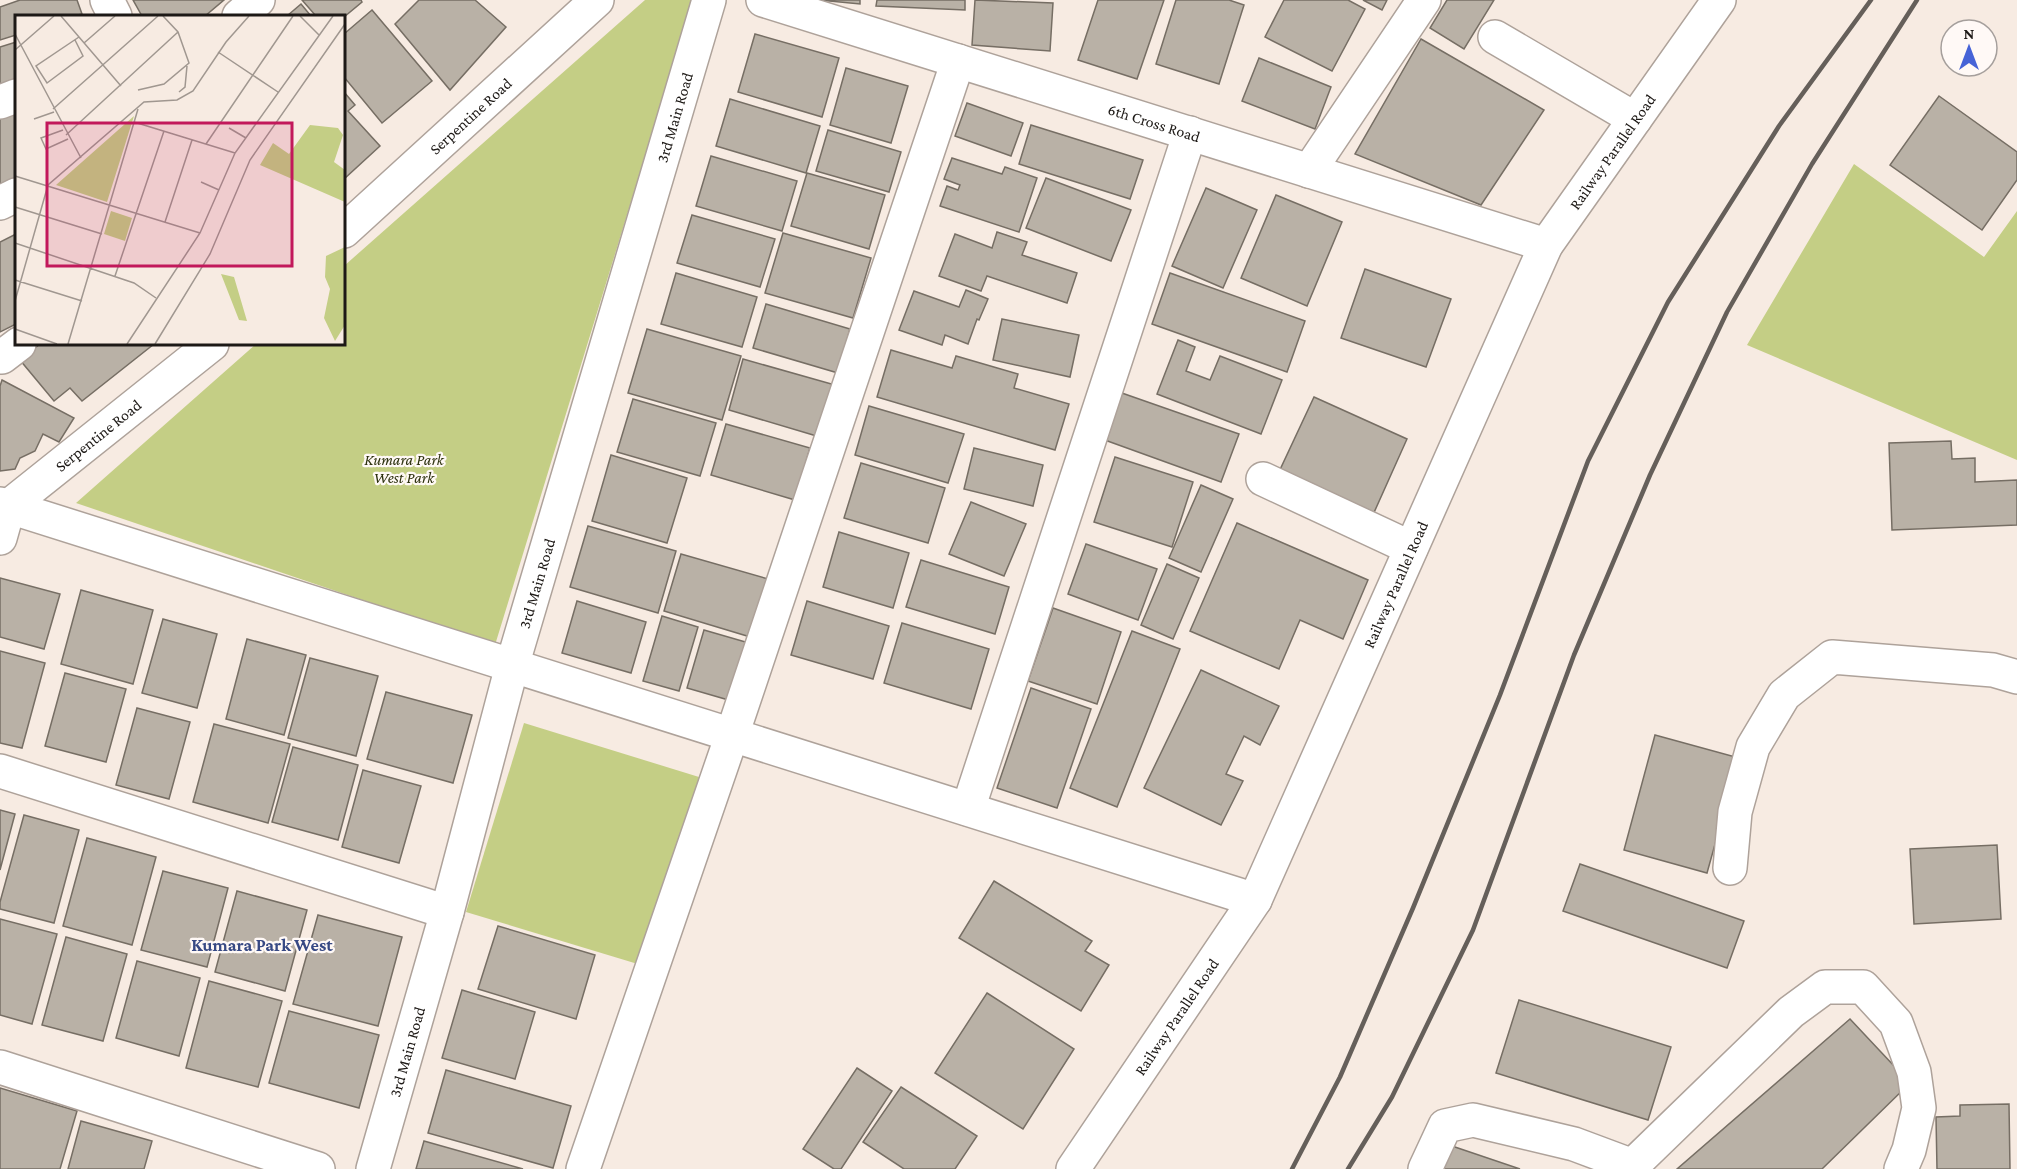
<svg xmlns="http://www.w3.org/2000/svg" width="2017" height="1169" font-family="'Crimson Pro',serif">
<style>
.green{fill:#c4ce85}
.building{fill:#b9b1a6;stroke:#766e64;stroke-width:1.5}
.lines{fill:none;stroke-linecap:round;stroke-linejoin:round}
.minor-casing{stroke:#aea29a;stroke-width:36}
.minor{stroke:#fff;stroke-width:33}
.rail{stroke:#655f5a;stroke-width:4.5}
.labels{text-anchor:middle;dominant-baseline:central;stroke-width:4.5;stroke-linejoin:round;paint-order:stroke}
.street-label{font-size:16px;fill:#1d1916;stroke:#fff9f6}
.park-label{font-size:16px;font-style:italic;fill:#2c300d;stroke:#fff9f6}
.neighbourhood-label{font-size:18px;font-weight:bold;fill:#374984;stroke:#fff9f6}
.inset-road{fill:none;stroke:#a09790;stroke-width:1.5}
.view{fill:#c2185b;fill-opacity:0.15;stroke:#c2185b;stroke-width:3}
.inset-edge{fill:none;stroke:#1d1916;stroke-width:3}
</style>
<rect width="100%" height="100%" fill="#f7ebe2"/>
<g class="green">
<path d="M645,0h48l-198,645 -419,-142 180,-159h88v-78z"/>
<path d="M1854,164l130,93 33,-46v249l-270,-115z"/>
<path d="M524,723l175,54 -58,188 -175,-53z"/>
</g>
<g class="building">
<path d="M20,0h57l5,14 -8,2h-58v19l-16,5v-33z"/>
<path d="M133,0h91l-19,16h-63z"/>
<path d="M302,0h59l1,2 -18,15 -28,-1z"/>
<path d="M419,0h56l31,27 -56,63 -55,-66z"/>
<path d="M819,0h41v4z"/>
<path d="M877,0h88v10l-89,-4z"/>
<path d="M975,0l78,3 -3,48 -78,-6z"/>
<path d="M1098,0h66l-27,79 -59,-19z"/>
<path d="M1176,0h53l15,5 -25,79 -63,-20z"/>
<path d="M1284,0h64l17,9 -33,62 -67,-34z"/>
<path d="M1363,0h24l-5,10z"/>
<path d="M1447,0h47l-30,49 -34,-21z"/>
<path d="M301,4l10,12h-24z"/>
<path d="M372,10l60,71 -50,42 -38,-46v-43z"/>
<path d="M755,34l84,24 -17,59 -84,-25z"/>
<path d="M1421,39l123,71 -63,95 -126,-51z"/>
<path d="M16,42v40l-16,6v-41z"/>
<path d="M1259,58l72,29 -16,42 -73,-28z"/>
<path d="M846,68l62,18 -17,57 -61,-18z"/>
<path d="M344,92l11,13 -7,6 32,35 -36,33z"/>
<path d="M1939,96l78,56v28l-35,50 -92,-65z"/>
<path d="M730,99l90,27 -14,47 -90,-27z"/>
<path d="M967,103l56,20 -12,33 -56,-20z"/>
<path d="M16,106v79l-16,7v-79z"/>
<path d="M1031,125l112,35 -13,39 -111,-35z"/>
<path d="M828,130l73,22 -12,40 -73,-21z"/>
<path d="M711,156l86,25 -15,50 -86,-25z"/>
<path d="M952,158l50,16 3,-7 32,11 -18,54 -79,-26 7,-20 11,4 2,-5 -16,-6z"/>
<path d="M807,173l78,22 -16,54 -78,-23z"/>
<path d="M1046,178l85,32 -20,51 -85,-33z"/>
<path d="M1206,188l51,22 -34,78 -51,-22z"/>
<path d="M1276,195l66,27 -35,84 -66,-28z"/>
<path d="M692,215l83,24 -15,48 -83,-24z"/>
<path d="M997,232l30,10 -5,13 55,18 -10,30 -80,-27 -6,15 -42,-15 16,-42 37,14z"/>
<path d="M783,233l88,25 -18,60 -88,-25z"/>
<path d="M16,234v90l-16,8v-90z"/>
<path d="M1365,269l86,30 -25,68 -85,-29z"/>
<path d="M676,273l81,24 -15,50 -81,-23z"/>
<path d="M1170,273l135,48 -18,51 -135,-48z"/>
<path d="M966,290l22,9 -9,21 -2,-1 -9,25 -23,-9 -3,10 -43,-15 15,-39 45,16z"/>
<path d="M766,304l84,25 -12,44 -85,-25z"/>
<path d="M1002,319l77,16 -9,42 -77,-17z"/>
<path d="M647,329l94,27 -19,64 -94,-27z"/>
<path d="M1178,340l17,7 -9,24 24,9 10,-24 62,24 -21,54 -104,-40z"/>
<path d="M40,344h114l-72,57 -12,-13 -16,13 -34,-41z"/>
<path d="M891,350l61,18 4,-12 62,18 -4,14 55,16 -14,46 -178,-53z"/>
<path d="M743,359l92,26 -15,52 -91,-27z"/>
<path d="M2,380l72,38 -15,24 -16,-8 -8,17 -15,7 -5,11 -15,2v-85z"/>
<path d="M1119,392l120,42 -18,48 -119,-43z"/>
<path d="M1314,397l93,42 -35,78 -94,-43z"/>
<path d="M633,399l83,24 -16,53 -83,-24z"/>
<path d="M869,406l95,28 -16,49 -93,-28z"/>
<path d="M726,424l84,24 -15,52 -84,-25z"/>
<path d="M1951,441l1,18 23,-1v24l42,-2v45l-125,5 -3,-87z"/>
<path d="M974,448l69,17 -10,41 -69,-17z"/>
<path d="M611,455l76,23 -20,65 -75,-22z"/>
<path d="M1115,457l78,25 -21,65 -78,-25z"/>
<path d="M861,463l84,25 -17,55 -84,-25z"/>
<path d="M1201,485l32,14 -32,73 -32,-14z"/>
<path d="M971,502l55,22 -22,52 -55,-22z"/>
<path d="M1237,523l131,57 -25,59 -43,-19 -21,49 -89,-38z"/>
<path d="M588,526l88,25 -18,62 -88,-26z"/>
<path d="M839,532l70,21 -16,55 -70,-21z"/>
<path d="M1086,544l71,25 -19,51 -70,-26z"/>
<path d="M681,554l94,27 -18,58 -93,-28z"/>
<path d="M921,560l88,27 -14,47 -89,-27z"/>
<path d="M1167,564l32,14 -26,61 -32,-14z"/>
<path d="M0,578l60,16 -16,55 -44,-12z"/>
<path d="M81,590l72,20 -20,74 -72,-20z"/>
<path d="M577,601l69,21 -15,51 -69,-20z"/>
<path d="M807,601l82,25 -16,53 -82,-24z"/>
<path d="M1053,608l68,24 -24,72 -69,-23z"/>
<path d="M662,616l36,11 -19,64 -36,-10z"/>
<path d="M163,619l54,15 -20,74 -55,-15z"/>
<path d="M902,623l87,26 -18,60 -87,-26z"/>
<path d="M704,630l45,13 -17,58 -45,-13z"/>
<path d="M1132,631l48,18 -63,158 -47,-19z"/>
<path d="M247,639l59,16 -22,80 -58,-16z"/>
<path d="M0,651l45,12 -23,85 -22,-5z"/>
<path d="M310,658l68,18 -22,80 -68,-18z"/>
<path d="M1201,670l78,36 -19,39 -16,-9 -18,38 17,7 -22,44 -77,-37z"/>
<path d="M65,673l61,16 -20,73 -61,-16z"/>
<path d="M1031,688l60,21 -34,99 -60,-20z"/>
<path d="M386,692l86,23 -19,68 -86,-24z"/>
<path d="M137,708l53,14 -21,77 -53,-14z"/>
<path d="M214,724l76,20 -22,79 -75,-21z"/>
<path d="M1655,735l84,23 -32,115 -83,-23z"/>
<path d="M293,747l65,18 -20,75 -66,-18z"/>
<path d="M363,770l58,16 -22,77 -57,-16z"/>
<path d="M0,810l15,4 -15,56z"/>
<path d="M24,815l55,15 -25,93 -54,-14v-7z"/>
<path d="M87,838l69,19 -24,88 -69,-19z"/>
<path d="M1997,845l4,74 -87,5 -4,-75z"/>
<path d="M1580,864l164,57 -17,47 -164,-57z"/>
<path d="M163,871l65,17 -21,79 -66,-17z"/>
<path d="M994,881l98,60 -7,10 24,14 -28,46 -122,-73z"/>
<path d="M237,891l70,19 -22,81 -70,-19z"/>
<path d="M318,915l84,22 -24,89 -85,-22z"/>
<path d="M0,919l57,15 -25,90 -32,-9z"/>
<path d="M498,926l97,29 -19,64 -98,-30z"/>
<path d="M66,937l61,17 -24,87 -61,-16z"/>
<path d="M137,961l63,17 -21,78 -63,-18z"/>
<path d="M209,981l73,20 -24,86 -72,-19z"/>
<path d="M462,990l73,22 -20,67 -73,-21z"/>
<path d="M987,993l87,56 -51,80 -88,-56z"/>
<path d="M1519,1000l152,47 -23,73 -152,-47z"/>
<path d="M289,1011l90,24 -20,73 -90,-25z"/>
<path d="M1850,1019l60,64 -88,86h-145z"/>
<path d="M857,1068l35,23 -51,78h-7l-31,-20z"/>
<path d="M446,1070l125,36 -18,62 -125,-35z"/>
<path d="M901,1087l76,49 -22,33h-51l-41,-27z"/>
<path d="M0,1088l77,23 -17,58h-60z"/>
<path d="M2009,1104l1,65h-73l-1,-52 24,-1v-11z"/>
<path d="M81,1121l71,20 -8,28h-76z"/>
<path d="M424,1141l99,28h-107z"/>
<path d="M1449,1145l71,24h-79z"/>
</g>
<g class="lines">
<defs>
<g id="minor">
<path d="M107,0l8,16"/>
<path id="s1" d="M763,0l783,245"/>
<path d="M239,16l19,-16"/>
<path d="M1495,37l140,82"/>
<path d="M0,102l16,-6"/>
<path d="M1309,171l115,-171"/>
<path d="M0,203l16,-8"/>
<path id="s2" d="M344,231l253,-231"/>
<path d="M0,357h2l17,-13"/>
<path d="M1263,479l148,69"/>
<path d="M0,504l1255,396"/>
<path id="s3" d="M0,538l9,-32 203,-162"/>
<path d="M0,771l447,141"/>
<path d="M968,809l222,-676"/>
<path d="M1730,868l5,-56 18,-65 31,-52 48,-38 161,13 24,7"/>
<path d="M0,1067l318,102"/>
<path id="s4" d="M373,1169l74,-257 65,-246 197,-666"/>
<path d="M583,1169l149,-434 226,-674"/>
<path id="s5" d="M1073,1169l182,-269 291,-655 173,-245"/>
<path d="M1425,1169l20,-43 28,-6 101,24 59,22"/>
<path d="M1629,1169l162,-157 34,-25h38l33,36 18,49 5,36 -10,42 -8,19"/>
</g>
</defs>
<use href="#minor" class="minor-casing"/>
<use href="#minor" class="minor"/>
<g class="rail">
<path d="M1292,1169l48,-92 73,-169 87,-213 88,-234 80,-159 111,-176 92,-126"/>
<path d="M1348,1169l44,-72 81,-167 101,-275 76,-180 77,-163 85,-148 105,-164"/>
</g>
</g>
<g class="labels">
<g class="street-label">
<text stroke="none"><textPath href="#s2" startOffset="171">Serpentine Road</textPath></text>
<text stroke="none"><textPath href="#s4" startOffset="1094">3rd Main Road</textPath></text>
<text stroke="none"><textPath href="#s1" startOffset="410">6th Cross Road</textPath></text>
<text stroke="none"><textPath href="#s5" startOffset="1156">Railway Parallel Road</textPath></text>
<text stroke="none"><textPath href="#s3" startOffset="147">Serpentine Road</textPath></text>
<text stroke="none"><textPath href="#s4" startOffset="608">3rd Main Road</textPath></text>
<text stroke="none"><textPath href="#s5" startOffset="670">Railway Parallel Road</textPath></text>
<text stroke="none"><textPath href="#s5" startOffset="184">Railway Parallel Road</textPath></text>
<text stroke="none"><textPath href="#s4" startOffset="122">3rd Main Road</textPath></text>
</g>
<g class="park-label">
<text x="404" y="459">Kumara Park<tspan x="404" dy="18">West Park</tspan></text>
</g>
<g class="neighbourhood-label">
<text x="262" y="945">Kumara Park West</text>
</g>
</g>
<g transform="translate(15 15)">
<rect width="330" height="330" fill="#f7ebe2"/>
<path d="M119,101l-27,86 -51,-17zM295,110l28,3 5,7 -9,27 11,8v32l-85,-37 13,-22 16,11zM96,196l21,7 -7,23 -21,-7zM330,232v78l-10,16 -11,-23 6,-29 -5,-12 1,-21zM206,259l13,3 13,44 -8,-1z" fill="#c4ce85"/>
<path class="inset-road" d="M46,1l60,70M285,1l19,19M0,19l66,124M60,25l8,16 -36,27 -11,-17 43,-29M69,28l31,-27M0,35l39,-34M203,37l60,40M123,75l26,-6 25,-21 -11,-31 -15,-16M164,77l6,-5 2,-21M38,94l105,-93M19,104l20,-7M119,107l101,31M214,113l17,10M48,115l-22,8 5,11 22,-10M51,120l112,-103M191,129l87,-128M0,161l185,57M186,167l18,8M0,192l87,27M150,207l27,-82M0,228l119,40 22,15M100,261l49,-145M0,265l67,21M0,286l33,-116 96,-83 33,-2 16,-9 33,-49 23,-26M0,314l42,15M53,329l70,-235M112,329l73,-111 35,-80 98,-137M140,329l55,-90 40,-94 95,-136"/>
<path class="view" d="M32,108h245v143h-245z"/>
<rect width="330" height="330" class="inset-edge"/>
</g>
<g transform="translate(1969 48)"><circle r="28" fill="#fff9f6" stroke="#a59f9c" stroke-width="1.5"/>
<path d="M0-4.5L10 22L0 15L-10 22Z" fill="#4663d7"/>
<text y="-9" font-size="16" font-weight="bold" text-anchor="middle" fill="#1d1916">N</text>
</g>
</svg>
